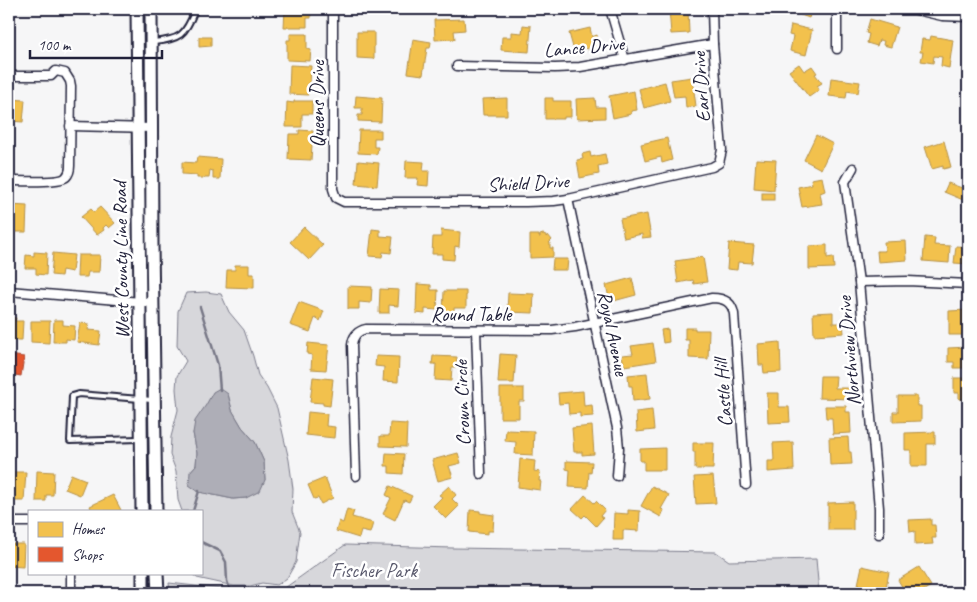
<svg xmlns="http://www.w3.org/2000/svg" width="977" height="602" font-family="Caveat,sans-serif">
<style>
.green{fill:#d7d7db;stroke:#7c7c8b;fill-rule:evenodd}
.water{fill:#aeaeb7;stroke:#767685}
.homes{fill:#f2c14e;stroke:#b49148}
.shops{fill:#e4572e;stroke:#aa4732}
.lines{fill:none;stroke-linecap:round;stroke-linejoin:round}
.stream{stroke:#767685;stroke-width:2.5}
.lane-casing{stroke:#22223b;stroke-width:8}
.street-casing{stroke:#22223b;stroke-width:11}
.secondary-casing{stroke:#22223b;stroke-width:15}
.lane{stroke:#fff;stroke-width:4}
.street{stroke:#fff;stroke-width:8}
.secondary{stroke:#fff;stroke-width:11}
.labels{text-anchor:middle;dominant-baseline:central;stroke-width:5;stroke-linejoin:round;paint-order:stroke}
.street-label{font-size:20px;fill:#22223b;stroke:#fff}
.park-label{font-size:20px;fill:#58586b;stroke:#fff}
</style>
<rect width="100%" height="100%" fill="#f6f6f7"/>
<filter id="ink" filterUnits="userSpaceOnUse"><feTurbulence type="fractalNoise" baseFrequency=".02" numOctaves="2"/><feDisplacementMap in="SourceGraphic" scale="10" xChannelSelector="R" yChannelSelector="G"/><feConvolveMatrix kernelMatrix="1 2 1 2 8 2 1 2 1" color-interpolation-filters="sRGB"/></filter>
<g filter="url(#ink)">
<g class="green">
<path d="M206,292l15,2 8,18 15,18 9,26 5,19 9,13 10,20 12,52 4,29 -1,23 8,20 -4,30 -9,16 -10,7 -15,-2 -12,3h-16l-37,-8 -6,-5h10v-62h-19l-4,-11 -2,-29 -6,-16 1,-18 7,-27 -2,-21 1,-13 9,-15 -9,-15 1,-35 8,-18zM213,393l15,1 4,16 10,17 13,15 9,20 1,18 -19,18 -13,1 -34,-7 -9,-20 6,-7 1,-12 -4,-20z"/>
<path d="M345,545l108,3 263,4 13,9 87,-2 3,34h-551l14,-3z"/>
<path d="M169,583l89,10h-88z"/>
</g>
<path class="water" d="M220,388l8,6 4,16 10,17 13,15 9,20 1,18 -5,11 -14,7 -13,1 -34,-7 -10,-7 1,-13 6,-7 1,-12 -4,-20 2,-12 11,-16 7,-13z"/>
<g class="homes">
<path d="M285,9h26v9h-4v9h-23z"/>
<path d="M669,9h19l1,24 -18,1z"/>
<path d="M791,9h21l-3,9 -19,-7z"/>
<path d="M464,19l1,11 -11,1 1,8 -20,1 -1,-20z"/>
<path d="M870,19l27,8 -6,20 -8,-2 1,-4 -5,-1 -2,6 -10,-3 2,-9 -3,-1z"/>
<path d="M523,25l8,1 -2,26 -28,-2 1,-13h9v-5l11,1z"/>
<path d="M791,25l21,5 -6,25 -16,-4 3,-15 -4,-1z"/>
<path d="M590,28l2,9 5,-2 3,13 -11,3 -1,-3 -14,3 -5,-18z"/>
<path d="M357,32h17v27l-17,-1z"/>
<path d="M290,34h17v15l4,1 -1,11 -23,-1v-20h3z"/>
<path d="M931,36l22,4 -4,28 -8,-2 1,-9 -8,-1 -1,7 -12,-2 2,-9h-3l2,-13 8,1z"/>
<path d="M199,37h12v9l-12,1z"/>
<path d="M413,39l18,3 -1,6h-3l-4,27 -15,-2z"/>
<path d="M799,64l5,7 8,-5 5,7 -2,1 7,9 -5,3 2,4 -10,7 -20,-26z"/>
<path d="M290,65l21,1 -1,18 -2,-1v12l-19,-1z"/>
<path d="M692,77l4,29 -10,2 -1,-12 -11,1 -3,-17z"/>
<path d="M831,78l29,4 -2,11 -11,-2 -1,7 -17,-2z"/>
<path d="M665,82l5,19 -26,7 -5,-19z"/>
<path d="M634,91l3,19 -6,1v3l-18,4 -4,-22z"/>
<path d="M356,96l26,2 -1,24 -23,-1v-6h4v-7h-7z"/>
<path d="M507,98v17h-24l-1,-16z"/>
<path d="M545,98h8v3h18v16h-7v2h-19z"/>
<path d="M595,98l1,9h9v11l-28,1 -1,-20z"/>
<path d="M9,99l16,1 -2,22 -14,-1z"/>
<path d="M294,101h18v13h-10v13h-16l1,-25 7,1z"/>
<path d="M299,130l14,1 -2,29 -23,-1 1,-25h10z"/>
<path d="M359,130h22v8h-7v9h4l-1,7 -19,-1z"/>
<path d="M816,135l17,9 -12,25 -17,-9z"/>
<path d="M667,138l5,22 -10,3 -1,-6 -16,4 -4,-17z"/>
<path d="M944,141l7,26 -8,2v-3l-11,3 -7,-22z"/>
<path d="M590,152l1,5 14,-3 2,10 -9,2 1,8 -19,4 -3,-18 6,-1 -1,-5z"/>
<path d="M197,157l24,2 -1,20h-7v-8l-3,-1 -1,8h-12v-3l-15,-1v-12l14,1z"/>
<path d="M756,159l20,1 -2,30 -20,-2z"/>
<path d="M358,161l21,2 -2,23 -21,-2z"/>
<path d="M406,161l18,1 -1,9h6l-1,15 -11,-1 1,-7h-13z"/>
<path d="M822,177l3,14 -5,2 2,11 -20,3 -4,-20 14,-3 -1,-5z"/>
<path d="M965,181l3,2v19l-24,-10 4,-9 14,5z"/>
<rect x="762" y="193" width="12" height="7"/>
<path d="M10,205l17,1 -1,26h-17z"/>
<path d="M100,207l15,16 -6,5 -3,-3 -3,3 1,2 -7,5 -16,-18 10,-8 3,3z"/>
<path d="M647,214l4,23 -9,1v-4l-18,4 -4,-19z"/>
<path d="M304,227l19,18 -14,15 -19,-18z"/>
<path d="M372,229l8,1v6l13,1 -2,16 -8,-1 -1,5 -13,-1z"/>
<path d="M441,230l19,2 -1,15 -4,-1 -1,14 -12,-1v-5h-10l1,-17h8z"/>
<path d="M543,234l3,1v2l2,-2 4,5 -3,3h1v5h3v9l-23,1v-23h9v2h1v-2z"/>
<path d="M925,237l10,1 -1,7 16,1 -1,17 -26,-2z"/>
<path d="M906,241l1,19 -29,2 -1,-11h8l-1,-9z"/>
<path d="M729,243l25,2 -2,18 -14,-1 -1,8 -10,-1z"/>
<path d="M827,245v13l6,-1 1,11 -25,1v-23z"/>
<path d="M956,246l12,1v17l-14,-1z"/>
<path d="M34,252l13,1 -1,22 -10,-1v-6h-11l1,-13 8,1z"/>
<path d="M53,253l21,2 -2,17 -10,-2 -1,6 -10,-1z"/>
<path d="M78,255h22l-1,17h-11l-1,5h-10z"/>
<path d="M703,257l4,25 -13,2 -1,-4 -15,3 -3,-22z"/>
<path d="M553,259h15l-1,11h-15z"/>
<path d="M235,265h14v9h5v14l-28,-1 1,-17h8z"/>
<path d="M632,278l4,17 -26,7 -4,-17z"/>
<path d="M417,284l14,1v5h7l-1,20 -12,-1v5l-9,-1z"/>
<path d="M348,286l24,1 -1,16 -12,-1v7h-11z"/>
<path d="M380,289l19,1 -1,16 -9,-1v8h-10z"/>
<path d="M444,291h22v17h-12v6h-11z"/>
<path d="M508,293l26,1 -1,19 -26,-1z"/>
<path d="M299,302l25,9 -4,10 -5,-3 -5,14 -20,-7z"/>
<path d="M966,310v14h2v11h-19v-24z"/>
<path d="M833,312v11h10l1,10 -30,2 -1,-22z"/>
<path d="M9,317l7,1 -1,3h8l-1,19h-13z"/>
<path d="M54,320h9v5l12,1 -1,14 -8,-1v3h-13z"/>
<path d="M31,321h19l-1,22 -18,-1z"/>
<path d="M80,323l9,1 -1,6 13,1 -2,14 -22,-3z"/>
<path d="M685,328h10v2h14l-1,29 -19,-1v-18h-4z"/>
<path d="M668,329l1,13 -6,1 -2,-13z"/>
<path d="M780,342l1,30 -17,1 -1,-8h-4l-1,-21z"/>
<path d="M308,343l21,2 -3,25 -15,-1 1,-14 -5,-1z"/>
<path d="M653,343l3,18 -32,5 -2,-11 11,-1 -2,-8z"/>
<path d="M968,347v21h-14v-6h-6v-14z"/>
<path d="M500,354l16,1 -2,28h-16z"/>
<path d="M376,356l23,1 -1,25 -15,-1 1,-14 -9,-1z"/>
<path d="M433,356l24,1 -1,10h-4l-1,14 -16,-1 1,-16h-4z"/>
<path d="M647,373l3,26 -17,2 -1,-15h-3l-1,-11z"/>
<path d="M820,376h16l-1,12h15v11l-31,-1z"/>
<path d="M313,377l20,2 -3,27 -7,-1v-2l-13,-1z"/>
<path d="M954,378h14v21h-9v-6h-5z"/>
<path d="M500,388h24v13h-5v17h-19z"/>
<path d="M583,391l1,15 8,-1 1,11 -13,1v-4l-11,1 -1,-11 -9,1 -1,-11z"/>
<path d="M767,393h12v14h10l1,15 -22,1z"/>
<path d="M898,396h19v10h4v15l-28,1v-10h5z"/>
<path d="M825,406h21v6h4l1,21 -18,1 -1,-16h-6z"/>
<path d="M652,410l2,20 -17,2 -1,-20z"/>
<path d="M308,412l19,2 -1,12 9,1 -1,11 -28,-3z"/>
<path d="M390,423l17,1 -1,23 -26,-1v-10h9z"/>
<path d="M592,426l2,28 -12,1v-3h-8l-2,-24z"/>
<path d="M506,430l28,1 -1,24 -18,-1 1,-12 -11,-1z"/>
<path d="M935,432v12h-8v22h-16v-16h-6v-17z"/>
<path d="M848,437l1,15h2l1,12 -22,1 -1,-27z"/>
<path d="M793,442l1,28 -26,2v-11h6l-1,-18z"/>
<path d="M693,443h21l-1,26h-18v-17h-2z"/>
<path d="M665,448v22h-21v-9h-4v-12z"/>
<path d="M386,453l18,1 -1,20 -14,-1v-7h-4z"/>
<path d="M458,453l3,10 -12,3 4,11 -15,4 -6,-21z"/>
<path d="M520,459l15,2 -1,10 6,1 -1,9h2l-1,9 -22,-3z"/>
<path d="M566,461l26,1 -1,11 -2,-1 -1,16 -19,-1 1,-17 -4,-1z"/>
<path d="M964,470l4,1v21h-5z"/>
<path d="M37,471l17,1 -1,23h-7v6h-10z"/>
<path d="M15,472h11l-2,29h-15v-23h6z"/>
<path d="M71,474l15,6 -6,15 -15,-6z"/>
<path d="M713,476l3,27 -20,1 -2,-27z"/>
<path d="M325,478l8,20 -12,6 -3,-6 -4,1 -6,-14z"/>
<path d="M390,486l22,10 -3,6 -5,-2 -9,20 -12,-6 8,-16 -5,-3z"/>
<path d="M449,486l7,9 -4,4 7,7 -13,13 -13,-13 9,-9 -3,-2z"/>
<path d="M652,486l17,9 -8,14 3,1 -3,7 -20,-11z"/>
<path d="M113,495l8,15 -3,1h-26l-2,-5z"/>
<path d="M585,495l9,8 2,-2 9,9 -5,6 3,2 -7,8 -11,-11 -3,3 -10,-9z"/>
<path d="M853,502v28h-25v-27z"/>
<path d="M347,509l7,2 -2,6 21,6 -3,10 -9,-2 -2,7 -23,-7 3,-10 4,2z"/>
<path d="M470,510l10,1v2l14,2 -1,16h-5v3l-19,-2z"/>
<path d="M628,510l12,1 -1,20 -16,-1v10h-10l1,-27 14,1z"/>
<path d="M931,519v6h4l1,13h-4l1,6 -18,1v-14l-5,1 -1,-12z"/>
<path d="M968,538v26l-4,-25z"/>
<path d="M9,544h15l-1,23 -14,-1z"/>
<path d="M862,566l27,6 -4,21 -9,-1v1h-12l1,-3 -8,-1z"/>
<path d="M919,567l12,19 -12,7h-13l-8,-13z"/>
</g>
<path class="shops" d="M9,355l15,2 -3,19 -12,-2v2z"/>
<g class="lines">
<g class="stream">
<path d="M200,307l18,58 2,25"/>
<path d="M193,511l6,-20"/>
<path d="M201,542l19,9 6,11 1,19 4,12"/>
</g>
<defs>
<g id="lane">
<path d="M154,42c26,-3 31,-6 41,-32"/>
<path d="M139,439l-69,2 2,-45 7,-2 73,6"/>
</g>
<g id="street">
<path d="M104,9h25"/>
<path d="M333,9v180l3,9 8,4h182l28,-1 14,-2 144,-32 7,-4 3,-13 -9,-106 -1,-35"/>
<path d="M610,9l15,51"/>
<path d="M837,9v40"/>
<path d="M912,9l30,7 26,1"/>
<path d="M457,66l98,2 25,-1 133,-23"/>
<path d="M9,76h42l5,-5 9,2 5,8 1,5 -1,80c0,3 -1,8 -4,11 -5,6 -48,4 -57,4"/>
<path d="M70,126l82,2"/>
<path d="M853,168l-8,14 14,100 20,226v26"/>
<path d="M568,199l49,229 2,20 -2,28"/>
<path d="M859,282l49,-1 60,3"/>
<path d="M9,291l144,12"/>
<path d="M476,330l5,144"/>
<path d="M356,476l-4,-131c1,-9 5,-14 14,-16l186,1 23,-3 137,-29c12,0 20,4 22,16l12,171"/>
<path d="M9,522h20"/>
<path d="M71,573v20"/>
<path d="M71,592l18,1"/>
</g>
<g id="secondary">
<path d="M137,9l5,502"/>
<path d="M151,9l1,235 4,267"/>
<path d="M143,573v20"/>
<path d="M157,573l1,20"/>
</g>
</defs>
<use href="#lane" class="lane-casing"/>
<use href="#street" class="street-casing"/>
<use href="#secondary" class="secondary-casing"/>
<use href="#lane" class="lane"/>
<use href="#street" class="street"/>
<use href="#secondary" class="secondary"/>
</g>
</g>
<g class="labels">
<g class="street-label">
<text transform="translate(584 47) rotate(-5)">Lance Drive</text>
<text transform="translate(701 87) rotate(-94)">Earl Drive</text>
<text transform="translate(317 104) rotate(-90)">Queens Drive</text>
<text transform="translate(528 183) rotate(-3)">Shield Drive</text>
<text transform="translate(121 260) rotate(-91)">West County Line Road</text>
<text x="471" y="314">Round Table</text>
<text transform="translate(613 333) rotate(78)">Royal Avenue</text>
<text transform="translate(849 351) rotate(-95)">Northview Drive</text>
<text transform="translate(723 393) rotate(-94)">Castle Hill</text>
<text transform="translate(462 403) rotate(-92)">Crown Circle</text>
</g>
<g class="park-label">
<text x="374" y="570">Fischer Park</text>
</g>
</g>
<rect width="977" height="602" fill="none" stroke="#fff" stroke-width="30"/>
<rect x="15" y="15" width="947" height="572" fill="none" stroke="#22223b" stroke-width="2" filter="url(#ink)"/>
<rect x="28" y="510" width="175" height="65" fill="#ffffff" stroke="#a7a7b1"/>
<rect x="38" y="522" width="25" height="15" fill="#f2c14e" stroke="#a7a7b1"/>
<text x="72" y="534" font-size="15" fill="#22223b">Homes</text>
<rect x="38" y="547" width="25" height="15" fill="#e4572e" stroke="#a7a7b1"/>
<text x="72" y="560" font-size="15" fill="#22223b">Shops</text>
<path d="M30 50v8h132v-8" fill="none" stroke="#22223b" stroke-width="2.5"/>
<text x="38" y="50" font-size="15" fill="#22223b" stroke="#ffffff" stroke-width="4" paint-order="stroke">100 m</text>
</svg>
